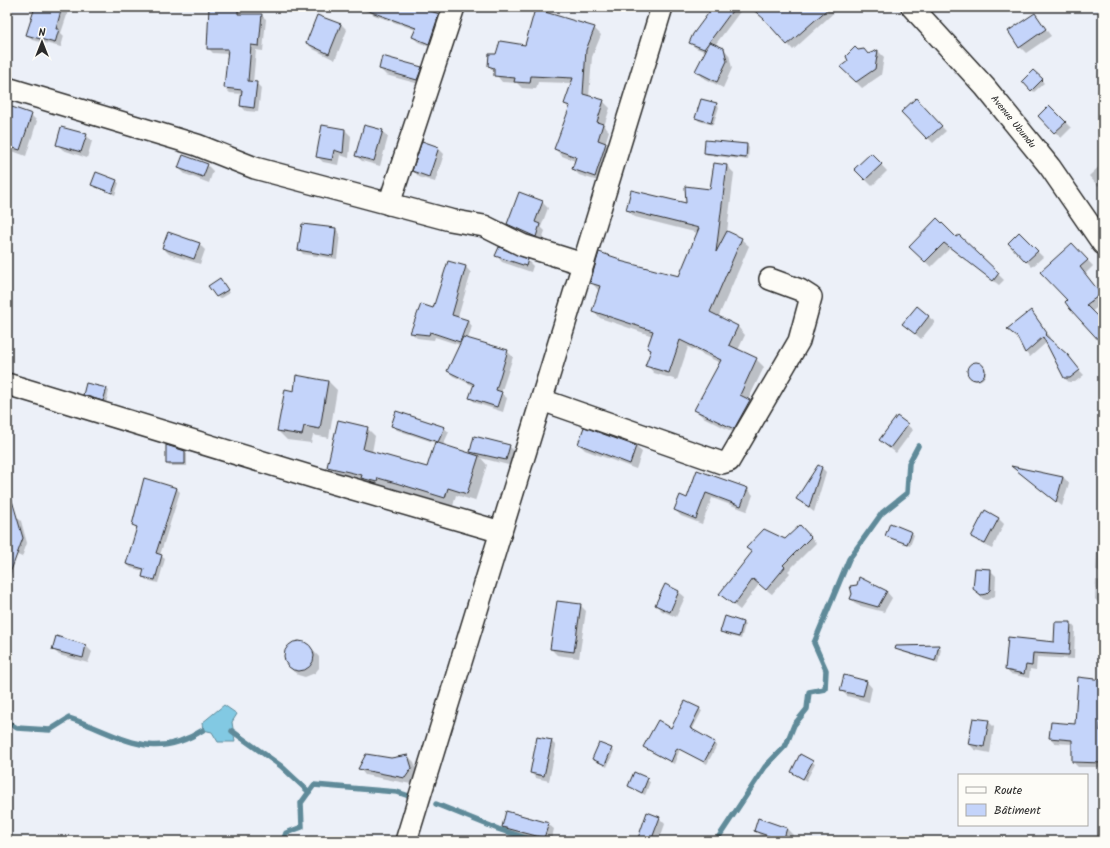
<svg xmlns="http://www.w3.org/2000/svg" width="1110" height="848" font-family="Kalam,sans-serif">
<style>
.water{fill:#82c9e3;stroke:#5f8a99}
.shadow{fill:#0003}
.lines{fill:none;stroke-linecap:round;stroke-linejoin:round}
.stream{stroke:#5f8a99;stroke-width:5.5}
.building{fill:#c4d4fa;stroke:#2b2b2b}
.minor-casing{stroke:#2b2b2b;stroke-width:24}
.minor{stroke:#fdfcf7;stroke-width:21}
.labels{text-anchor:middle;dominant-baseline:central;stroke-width:3.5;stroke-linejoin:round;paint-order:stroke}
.street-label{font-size:10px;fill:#2b2b2b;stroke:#fdfcf7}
</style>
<rect width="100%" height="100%" fill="#ecf0f8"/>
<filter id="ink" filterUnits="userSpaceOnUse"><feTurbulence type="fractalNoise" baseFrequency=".025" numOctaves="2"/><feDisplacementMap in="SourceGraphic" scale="8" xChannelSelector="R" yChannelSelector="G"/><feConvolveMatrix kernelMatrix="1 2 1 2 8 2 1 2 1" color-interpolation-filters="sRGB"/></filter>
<g filter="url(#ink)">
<path class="water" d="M224,705l13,9 -5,8 3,20h-17l-6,-10 -9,-2 -1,-7z"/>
<g class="shadow">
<path d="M36,7h26l6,5 -7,21 3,3 -3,11 -29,-7 -5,-5z"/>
<path d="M210,7h23v2h4l5,5 19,1 5,4 -3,32 -7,-1 -3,32 3,1 5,5 -3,24 -12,-1 -5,-5 1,-12 -12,-1 -5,-5 3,-34 -15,-1 -5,-5z"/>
<path d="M370,7h51l17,8 6,5 -10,29 -16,-7 -5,-5 3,-7 -42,-15 -5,-5z"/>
<path d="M714,7h26l2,2 -27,36 8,3 6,7 3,13 -9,20 -21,-11 -6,-6 10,-19 -10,-4 -6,-5z"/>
<path d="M790,7h50l-47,43 -22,-25z"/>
<path d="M1034,14l17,22 -25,17 -6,-6z"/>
<path d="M341,24l6,6 -12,30 -22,-11 -6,-6z"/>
<path d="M594,28l7,7 -9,22 -3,40 14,4 7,7 -6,18 5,5 -4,13 7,7 -11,31 -22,-7 -6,-6 2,-8 -13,-5 -7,-7 15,-40 -5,-5 7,-21 -34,-1 -2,7 -14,-1 -5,-5 -15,-1 -13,-16 7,-12z"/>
<path d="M858,51l10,4 10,-4 6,6 -3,18 -19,13 -21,-21 8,-5z"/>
<path d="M421,68l6,6 -4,11 -37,-10 -6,-6z"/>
<path d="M1033,71l11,12 -10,9 -11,-11z"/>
<path d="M915,100l31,31 -13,12 -31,-31z"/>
<path d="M716,104l3,3 -6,18 -14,-4 -3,-3z"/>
<path d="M1049,106l22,22 -10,10 -22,-22z"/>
<path d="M31,115l6,6 -11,35 -19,-7v-32z"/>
<path d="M345,130l6,6 -2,22 -9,-3 -2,10 -15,-3 -6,-6z"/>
<path d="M382,131l6,6 -8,29 -18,-5 -6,-5z"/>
<path d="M86,135l6,6 -5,17 -24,-8 -6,-6z"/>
<path d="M747,145l2,3 -1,12 -41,-5 -2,-2z"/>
<path d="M438,148l6,6 -9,28 -16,-5 -5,-6z"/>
<path d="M871,154l16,17 -15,15 -17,-17z"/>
<path d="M1103,163v19l-5,4 -9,-10z"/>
<path d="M207,165l6,6 -4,12 -24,-9 -6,-6z"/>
<path d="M727,166l7,7 -7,59 14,7 8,7 -31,72 20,9 7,8 -7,15 18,9 8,8 -16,33 9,9 -16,27 -38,-19 -8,-7 25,-47 -32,-16 -11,33 -23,-7 -7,-8 4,-14 -2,-3 4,-12 -53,-18 -7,-8 6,-19 -8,-9 29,-22 2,2 58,15 18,-44 -63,-16 -8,-7 60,-6 24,-14z"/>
<path d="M116,181l3,2 -4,12 -22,-10z"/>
<path d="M542,202l6,6 -7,19 4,4 -4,11 -27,-12 -6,-6z"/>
<path d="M336,229l4,5 -3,25 -34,-5 -4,-5z"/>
<path d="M1019,234l24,23 -11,10 -23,-24z"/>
<path d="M959,236l45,44 -5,5 -49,-37 -19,19 -21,-20 46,-9z"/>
<path d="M199,244l6,6 -5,14 -31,-10 -6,-6z"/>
<path d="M1072,244l21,22 -8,8 18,22v7l-12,9 12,11v21l-34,-44z"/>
<path d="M497,256l30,4 6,6 -2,6 -29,-10z"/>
<path d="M449,262l17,5 5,6 -13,44 9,3 5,6 -4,13 39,12 6,6 -12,36 6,5 -4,14 -27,-9 -6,-5 4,-12 -21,-10 -5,-5 12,-26 -25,-8 -1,3 -17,-2 -6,-5 10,-28 13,4z"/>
<path d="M222,282l7,11 -10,6 -9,-13z"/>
<path d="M917,307l18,15 -14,17 -17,-15z"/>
<path d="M1035,316l15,22 -1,1 35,36 -9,7h-6l-5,-4 -17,-36 -17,15 -4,-4 -7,-14z"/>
<circle cx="977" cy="372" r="9"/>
<path d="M297,376l31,5 9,9 -8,48 -16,-3 -2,8 -24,-3 -9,-9 16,-39z"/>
<path d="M106,388l3,3 -3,12 -19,-6 -3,-3z"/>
<path d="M907,425l6,5 -17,23 -16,-13z"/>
<path d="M392,426l52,2 5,4 -6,13 32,10 -4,-3 38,-6 6,6 -3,14 -31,-8 6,7 -12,36 -19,-6 -3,11 -67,-20 -1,3 -15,-3 -4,-5 -29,-6 -9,-9 39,-38 8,8 -3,16 56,16 8,-25 -39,-13z"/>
<path d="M579,444l57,3 6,5 -6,17 -51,-19z"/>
<path d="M184,452l3,2v12h-18l-2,-3z"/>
<path d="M821,467l5,5 -12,40 -17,-13z"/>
<path d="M1014,468l49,9 6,6 -7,23z"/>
<path d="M698,471l50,18 5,6 -6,16 -35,-13 -10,26 -21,-8 -6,-6 12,-11z"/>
<path d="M145,480l32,9 3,3 -20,63 5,4 -7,24 -12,-3 -3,-4 1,-5 -13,-3 -4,-4 11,-35 -5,-4z"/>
<path d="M7,514l9,2 5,5 6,22 -5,14 -15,-7z"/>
<path d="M998,518l6,6 -12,25 -14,-7 -6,-5z"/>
<path d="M800,526l16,17 -28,28 2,2 -18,21 -13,-10 -19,26 -20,-16 32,-41 -5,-5 39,-8z"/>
<path d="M1098,530h5v46l-7,-6z"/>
<path d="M911,532l3,3 -4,11 -23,-10z"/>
<path d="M990,570l6,6 -1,20 -8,4 -4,-1 -9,-10z"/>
<path d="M7,572l3,2 -3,17z"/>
<path d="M860,579l27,13 5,6 -8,14 -27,-7 -6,-6z"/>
<path d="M1096,580l7,1v21h-5l-3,-3z"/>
<path d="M665,585l14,7 6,5 -9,20 -14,-6 -6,-6z"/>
<path d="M580,605l6,6 -7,47 -22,-3 -6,-6z"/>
<path d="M742,622l3,3 -4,14 -17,-5 -3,-3z"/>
<path d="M1071,623l4,5 -1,31 -37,-2 -1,13 -6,-1 -1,9 -19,-4 -4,-5 3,-31 46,5z"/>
<path d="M57,638l29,8 6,6 -4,11 -29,-8 -6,-6z"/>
<path d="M301,642l8,4 10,11v11l-4,5 -10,4 -7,-2 -5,-4 -6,-6 -3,-8 4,-11 6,-3z"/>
<path d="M938,646l3,3 -3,14 -39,-12 -2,-2z"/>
<path d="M1102,681l1,86h-25l-5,-5v-18l-18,-1 -5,-5 26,-12z"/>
<path d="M867,682l5,6 -3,14 -22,-6 -6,-6z"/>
<path d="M699,709l3,2 -10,19 25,15 -10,19 -27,-15 -6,15 -27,-15z"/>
<path d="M988,721l6,6 -4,26 -15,-3 -6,-6z"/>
<path d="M551,741l5,5 -7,35 -13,-3 -5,-5z"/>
<path d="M611,749l3,2 -7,16 -14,-8z"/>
<path d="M408,756l6,6 4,12 -7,10 -46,-9 -5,-6z"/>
<path d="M812,762l3,2 -9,17 -14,-9z"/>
<path d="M634,773l16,9 -5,13 -16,-9z"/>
<path d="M659,818l6,6 -6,17h-21z"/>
<path d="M548,824l6,5 -3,12h-10l-32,-9 -6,-6z"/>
<path d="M787,829l6,6 -3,6h-16l-13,-5 -6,-6z"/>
<path d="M867,835l57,1 5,5h-63z"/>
<path d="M1014,837h15l2,4h-17z"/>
</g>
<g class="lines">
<g class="stream">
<path d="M7,722l10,6 33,2 19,-12c51,16 81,46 134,12"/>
<path d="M232,731l49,35 28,26"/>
<path d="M436,804l62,25 37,12"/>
<path d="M283,841l3,-8 16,-6 -1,-24 13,-18 83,7 12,4"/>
<path d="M716,841l49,-74 21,-22 8,-20 13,-16 2,-17 16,-3 1,-19 -12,-27 35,-84 33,-46 25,-20 2,-30 9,-17"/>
</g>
</g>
<g class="building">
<path d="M35,7h27l-6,22h3l-4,14 -29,-8z"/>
<path d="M209,7l29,1v6h24l-3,32 -8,-1 -3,36 9,1 -3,26 -14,-2 2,-16 -18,-2 4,-39h-21z"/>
<path d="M363,7h57l19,7 -10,30 -17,-7 4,-9 -53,-19z"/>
<path d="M713,7h22l-31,42 -15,-6 4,-9z"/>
<path d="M750,7h80l-43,38 -23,-26z"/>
<path d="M535,9l60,18 -9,23 -3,44 21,6 -7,22 6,2 -5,16 8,3 -11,34 -23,-8 4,-12 -22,-8 16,-43 -6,-2 9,-26 -42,-2 -1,7 -16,-1 1,-4 -21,-2v-8l-6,-2 1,-12h7l4,-13 25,4z"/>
<path d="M1035,13l11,16 -27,19 -11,-17z"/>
<path d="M317,15l24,9 -12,30 -23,-11z"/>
<path d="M710,42l14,6 3,13 -10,21 -22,-11z"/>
<path d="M855,47l3,3 6,-1 4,5 10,-4 -3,19 -19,13 -16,-15 8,-6 -2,-5z"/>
<path d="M382,56l40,11 -5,13 -38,-11z"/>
<path d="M1033,70l10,9 -12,12 -9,-10z"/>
<path d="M916,98l26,28 -15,13 -26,-27z"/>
<path d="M701,99l16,4 -6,20 -16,-5z"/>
<path d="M1049,105l17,17 -12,11 -16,-17z"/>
<path d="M9,106l23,8 -12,36 -13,-4v-32z"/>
<path d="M322,125l23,4 -2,24 -9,-3 -2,10 -16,-3z"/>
<path d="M364,125l19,5 -9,31 -19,-5z"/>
<path d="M61,127l26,7 -6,18 -25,-7z"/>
<path d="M705,140l42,4 -1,14 -42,-5z"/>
<path d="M422,141l17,6 -10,30 -17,-6z"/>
<path d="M871,153l11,11 -17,16 -11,-11z"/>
<path d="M183,155l25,9 -5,13 -25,-9z"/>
<path d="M714,163l13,2 -11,87 11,-21 15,7 -32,74 28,14 -9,19 28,13 -17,37 10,5 -16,29 -40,-19 27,-50 -41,-20 -11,33 -24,-7 6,-16 -4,-2 6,-17 -61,-20 8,-25 -10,-3 9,-31 21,7v2l59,15 20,-48 -73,-18 5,-20 55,13 -1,-17 25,3z"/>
<path d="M96,172l21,8 -5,13 -21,-8z"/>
<path d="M519,192l24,9 -8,21 5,2 -4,13 -29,-13z"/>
<path d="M937,218l19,19 3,-2 40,38 -6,8 -49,-38 -19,19 -16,-15z"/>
<path d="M302,224l34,4 -3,28 -35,-6z"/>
<path d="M168,232l32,11 -6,16 -32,-11z"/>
<path d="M1019,232l19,19 -12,11 -18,-19z"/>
<path d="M1072,243l16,17 -8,7 21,27 -15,11 17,17v23l-33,-36 -5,-7 2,-2 -27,-28z"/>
<path d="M499,247l29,12 -2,7 -31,-10z"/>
<path d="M448,261l18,5 -14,49 16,5 -8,22 -30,-10 -1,3 -19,-2 11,-29 12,4z"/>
<path d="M220,278l8,12 -12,7 -8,-11z"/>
<path d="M917,306l12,10 -14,18 -13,-10z"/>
<path d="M1031,310l16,23 -2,2 23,20 12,15 -10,8h-6l-21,-41 -18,16 -8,-16 -10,-8z"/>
<path d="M463,337l45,13 -12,40 6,2 -5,15 -28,-9 5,-14 -27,-13z"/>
<circle cx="976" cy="371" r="9"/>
<path d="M296,375l32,6 -8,48 -16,-3 -2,9 -25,-4 8,-42 9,2z"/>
<path d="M86,383l21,5 -4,13 -20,-6z"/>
<path d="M396,411l49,16 -7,15 -47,-16z"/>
<path d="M897,416l11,8 -18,24 -11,-8z"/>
<path d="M338,420l30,7 -5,22 64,18 8,-25 44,14 -12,38 -19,-6 -3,10 -49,-15 -18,-5 -1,4 -16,-4 1,-3 -35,-8z"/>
<path d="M584,427l52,19 -6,18 -52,-20z"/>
<path d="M474,436l36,9 -4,15 -36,-8z"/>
<path d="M166,445l19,6v13h-19z"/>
<path d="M818,465l4,2 -13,40 -13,-8z"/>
<path d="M1011,466l52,11 -7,25z"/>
<path d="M697,470l51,18 -7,18 -35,-13 -10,26 -22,-9 6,-15 7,3z"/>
<path d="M144,478l33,10 -21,65 6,2 -7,25 -13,-3 2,-8 -18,-5 11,-37 -5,-2z"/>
<path d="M11,497l12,41 -14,38h-2v-78z"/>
<path d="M985,510l14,8 -14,26 -14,-7z"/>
<path d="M890,523l22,9 -5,12 -22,-8z"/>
<path d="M800,525l11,12 -28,28 2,2 -19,23 -13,-11 -19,26 -15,-11 33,-42 -6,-4 18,-19 21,10z"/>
<path d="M975,568l16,1 -1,21 -4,4 -5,1 -8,-6z"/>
<path d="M859,577l28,14 -9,16 -28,-8 2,-5 -2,-8 7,-1z"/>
<path d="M665,584l14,7 -9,21 -15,-7z"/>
<path d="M557,601l24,3 -7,48 -24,-3z"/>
<path d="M725,616l18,6 -4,15 -19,-5z"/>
<path d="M1055,622h16l-2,33 -36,-2 -1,13 -6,-1 -2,9 -19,-4 3,-33 46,5z"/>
<path d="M56,636l30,9 -3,13 -31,-8z"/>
<circle cx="299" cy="656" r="15"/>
<path d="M939,645l-4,16 -40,-12 1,-3z"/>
<path d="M844,675l23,6 -4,15 -23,-5z"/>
<path d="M1078,677l25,3 -3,51h3v32l-31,-1v-22l-23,-2 2,-16 24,2z"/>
<path d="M685,701l15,7 -10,20 25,14 -11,20 -27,-14 -6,14 -28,-15 15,-27 13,8z"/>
<path d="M973,718l16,2 -5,27 -16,-3z"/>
<path d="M537,737l15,3 -8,36 -14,-3z"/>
<path d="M599,743l13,5 -7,17 -13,-6z"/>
<path d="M366,754l25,4 17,-3 4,13 -7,10 -47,-9z"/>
<path d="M800,754l13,7 -10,18 -12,-7z"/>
<path d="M634,772l14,6 -6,15 -14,-7z"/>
<path d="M506,811l43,12 -5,15 -42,-11z"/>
<path d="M647,812l13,5 -9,24h-14z"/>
<path d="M758,818l29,10 -4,13 -29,-10z"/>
</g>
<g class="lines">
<defs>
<g id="minor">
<path id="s1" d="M912,7l73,80 65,80 53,77"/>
<path d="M7,88l190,57 58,23 195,52 34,6 38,19 61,19"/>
<path d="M389,204l65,-197"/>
<path d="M7,384l312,95 182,53"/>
<path d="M542,400l180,63 7,-2 70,-120 12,-44 -11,-7 -30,-11"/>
<path d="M406,841l256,-834"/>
</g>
</defs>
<use href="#minor" class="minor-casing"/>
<use href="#minor" class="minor"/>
</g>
</g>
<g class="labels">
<g class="street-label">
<text stroke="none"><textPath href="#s1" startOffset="153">Avenue Ubundu</textPath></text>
</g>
</g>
<rect width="1110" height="848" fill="none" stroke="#fdfcf7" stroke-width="24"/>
<rect x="12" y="12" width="1086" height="824" fill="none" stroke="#2b2b2b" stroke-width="1.5" filter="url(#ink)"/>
<rect x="958" y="774" width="130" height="52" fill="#fdfcf7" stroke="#a9a8a5"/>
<rect x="966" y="787" width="20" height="6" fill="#fdfcf7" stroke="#a9a8a5"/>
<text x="994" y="794" font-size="12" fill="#2b2b2b">Route</text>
<rect x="966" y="804" width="20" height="12" fill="#c4d4fa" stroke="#a9a8a5"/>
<text x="994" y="814" font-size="12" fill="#2b2b2b">Bâtiment</text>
<g transform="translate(42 42)" stroke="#fdfcf7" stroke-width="3" paint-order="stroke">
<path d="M0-3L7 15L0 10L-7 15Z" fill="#2b2b2b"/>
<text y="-6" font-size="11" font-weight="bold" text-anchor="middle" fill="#2b2b2b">N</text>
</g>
</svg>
